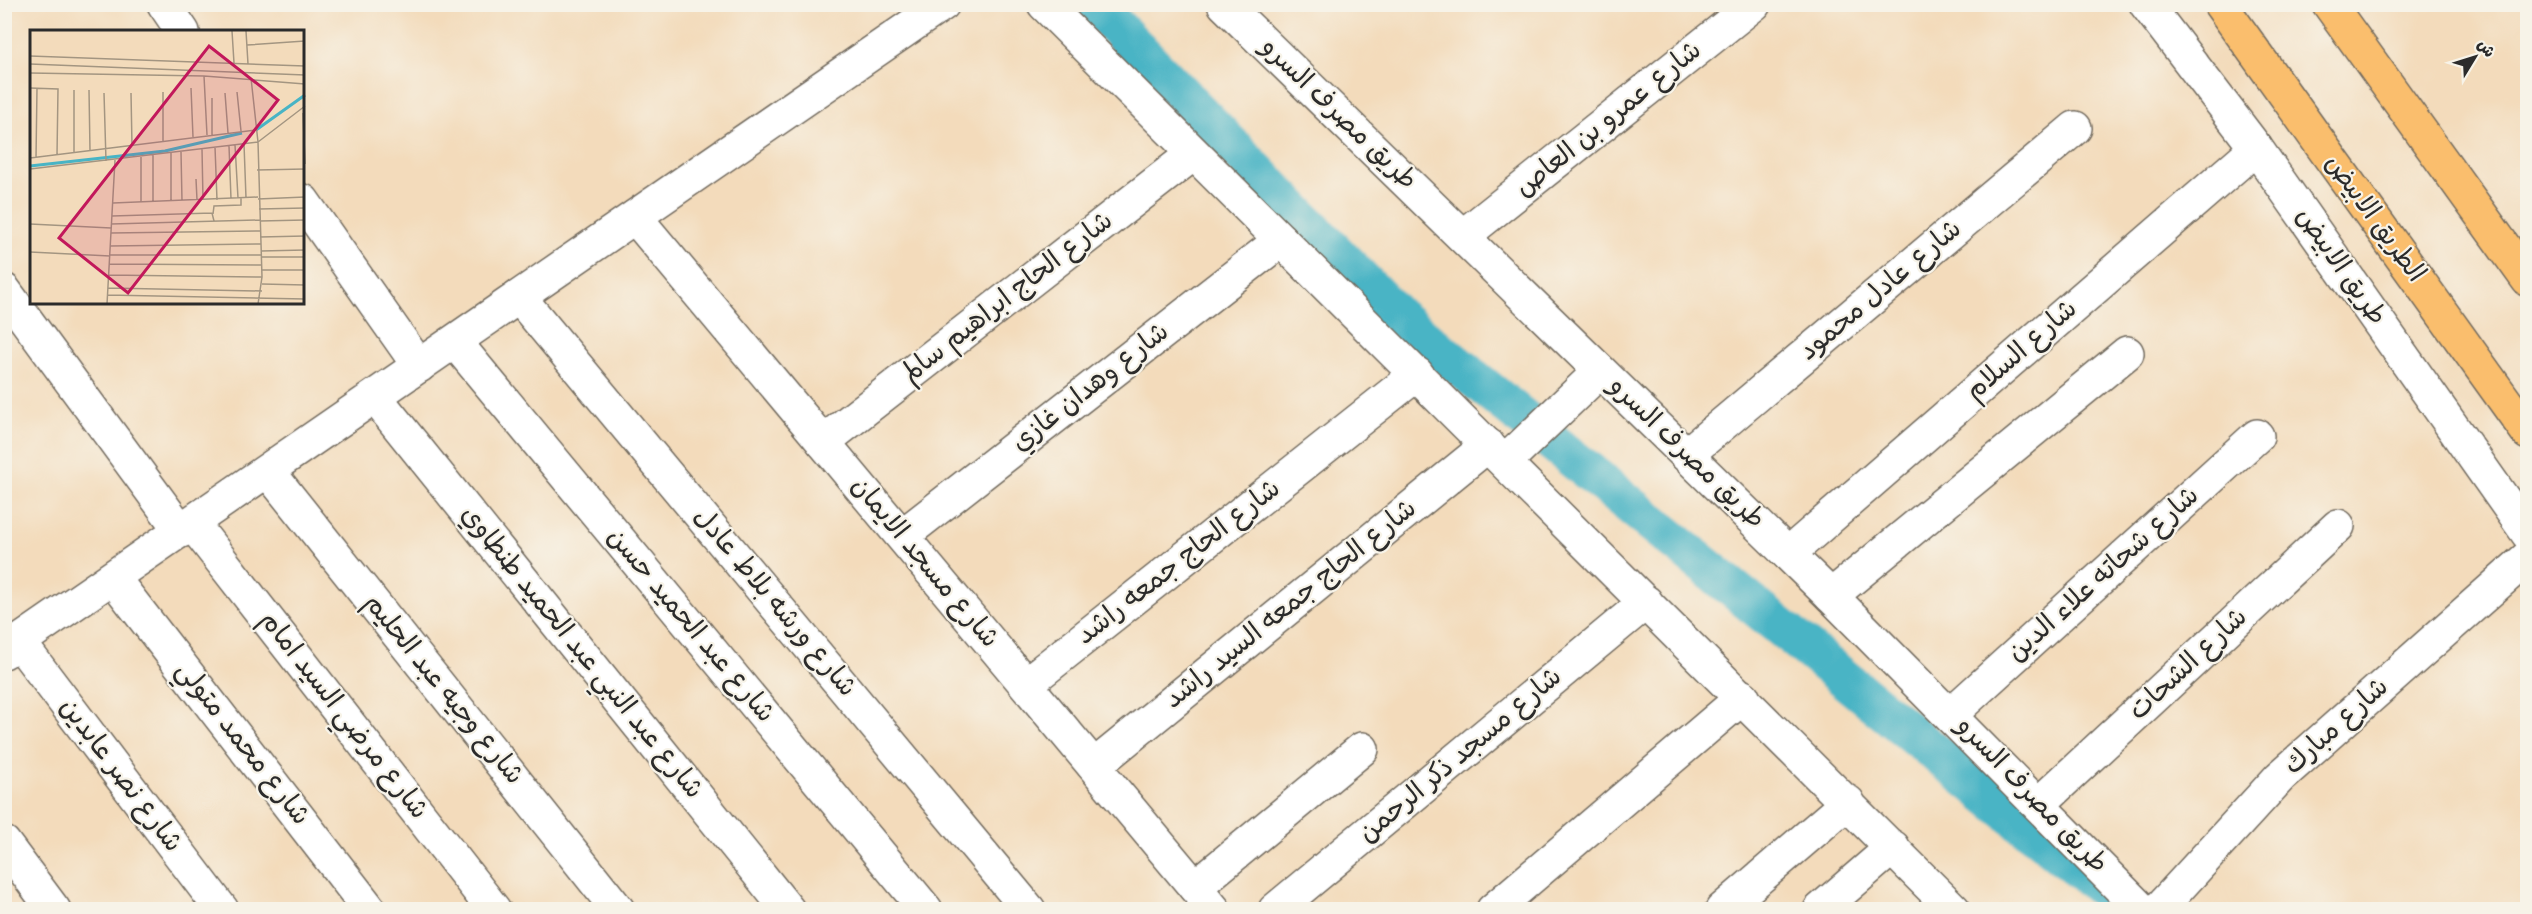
<svg xmlns="http://www.w3.org/2000/svg" width="2532" height="914" font-family="'Indie Flower','Playpen Sans Arabic',sans-serif">
<style>
.lines{fill:none;stroke-linecap:round;stroke-linejoin:round}
.canal{stroke:#48b4c5;stroke-width:40}
.street-casing{stroke:#71695d;stroke-width:36}
.primary-casing{stroke:#71695d;stroke-width:36}
.street{stroke:#fff;stroke-width:33}
.primary{stroke:#fabe6d;stroke-width:33}
.labels{text-anchor:middle;dominant-baseline:central;stroke-width:4.5;stroke-linejoin:round;paint-order:stroke}
.street-label{font-size:27px;fill:#2b2b2b;stroke:#f7f3e8}
.inset-river{fill:none;stroke:#48b4c5;stroke-width:3}
.inset-road{fill:none;stroke:#a39581;stroke-width:1.5}
.view{fill:#c2185b;fill-opacity:0.15;stroke:#c2185b;stroke-width:3}
.inset-edge{fill:none;stroke:#2b2b2b;stroke-width:3}
</style>
<rect width="100%" height="100%" fill="#f7f3e8"/>
<filter id="ink" filterUnits="userSpaceOnUse"><feTurbulence type="fractalNoise" baseFrequency=".0167" numOctaves="2"/><feDisplacementMap in="SourceGraphic" scale="12" xChannelSelector="R" yChannelSelector="G"/><feConvolveMatrix kernelMatrix="1 2 1 2 8 2 1 2 1" color-interpolation-filters="sRGB"/></filter>
<filter id="wash" filterUnits="userSpaceOnUse"><feTurbulence type="fractalNoise" baseFrequency=".008" numOctaves="4" result="noise"/><feDisplacementMap in="SourceGraphic" scale="24" xChannelSelector="R" yChannelSelector="G"/><feGaussianBlur stdDeviation="1.35" result="paint"/><feColorMatrix in="noise" values="0 0 0 0 0 0 0 0 0 0 0 0 0 0 0 0 0 1.4 0 .05"/><feComposite in="paint" operator="in"/></filter>
<g filter="url(#wash)">
<rect width="100%" height="100%" fill="#f3dbbb"/>
<g class="lines">
<path class="canal" d="M1094,4l303,312 720,584"/>
</g>
</g>
<g filter="url(#ink)">
<g class="lines">
<defs>
<g id="street">
<path d="M164,4l19,28"/>
<path d="M1044,4l910,906"/>
<path d="M1224,4l607,592 311,314"/>
<path d="M2146,4l110,144 272,386"/>
<path d="M303,201l116,165"/>
<path d="M635,217l579,693"/>
<path d="M1463,236l291,-232"/>
<path d="M4,290l177,241"/>
<path d="M519,297l510,613"/>
<path d="M455,342l471,568"/>
<path d="M375,397l413,513"/>
<path d="M823,442l370,-288"/>
<path d="M1686,455l389,-327"/>
<path d="M1505,462l95,-91"/>
<path d="M268,471l350,439"/>
<path d="M192,523l302,387"/>
<path d="M902,536l379,-296"/>
<path d="M1788,554l468,-406"/>
<path d="M113,578l257,332"/>
<path d="M1831,596l296,-243"/>
<path d="M19,642l203,268"/>
<path d="M4,652l939,-648"/>
<path d="M1026,684l391,-310"/>
<path d="M1951,714l306,-278"/>
<path d="M1094,766l394,-321"/>
<path d="M2040,803l298,-277"/>
<path d="M4,843l50,67"/>
<path d="M1195,887l167,-138"/>
<path d="M1275,910l371,-308"/>
<path d="M1493,910l250,-213"/>
<path d="M1722,910l126,-108"/>
<path d="M1820,910l73,-63"/>
<path d="M2158,910l122,-133 248,-220"/>
</g>
<g id="primary">
<path d="M2220,4l308,429"/>
<path d="M2329,4l199,276"/>
</g>
</defs>
<use href="#street" class="street-casing"/>
<use href="#primary" class="primary-casing"/>
<use href="#street" class="street"/>
<use href="#primary" class="primary"/>
</g>
</g>
<g class="labels">
<g class="street-label">
<text transform="translate(1338 115) rotate(44)">طريق مصرف السرو</text>
<text transform="translate(1609 120) rotate(-39)">شارع عمرو بن العاص</text>
<text transform="translate(2374 219) rotate(54)">الطريق الابيض</text>
<text transform="translate(2340 267) rotate(55)">طريق الابيض</text>
<text transform="translate(1881 291) rotate(-40)">شارع عادل محمود</text>
<text transform="translate(1008 298) rotate(-38)">شارع الحاج ابراهيم سالم</text>
<text transform="translate(2022 351) rotate(-41)">شارع السلام</text>
<text transform="translate(1091 388) rotate(-38)">شارع وهدان غازي</text>
<text transform="translate(1686 454) rotate(44)">طريق مصرف السرو</text>
<text transform="translate(924 563) rotate(50)">شارع مسجد الايمان</text>
<text transform="translate(1179 563) rotate(-38)">شارع الحاج جمعه راشد</text>
<text transform="translate(2104 575) rotate(-42)">شارع شحاته علاء الدين</text>
<text transform="translate(774 603) rotate(50)">شارع ورشه بلاط عادل</text>
<text transform="translate(1291 605) rotate(-39)">شارع الحاج جمعه السيد راشد</text>
<text transform="translate(690 626) rotate(50)">شارع عبد الحميد حسن</text>
<text transform="translate(581 653) rotate(51)">شارع عبد النبي عبد الحميد طنطاوي</text>
<text transform="translate(2189 665) rotate(-43)">شارع الشحات</text>
<text transform="translate(443 690) rotate(51)">شارع وجيه عبد الحليم</text>
<text transform="translate(343 716) rotate(52)">شارع مرضي السيد امام</text>
<text transform="translate(2337 727) rotate(-42)">شارع مبارك</text>
<text transform="translate(242 744) rotate(52)">شارع محمد متولي</text>
<text transform="translate(1461 756) rotate(-40)">شارع مسجد ذكر الرحمن</text>
<text transform="translate(120 776) rotate(53)">شارع نصر عابدين</text>
<text transform="translate(2031 796) rotate(46)">طريق مصرف السرو</text>
</g>
</g>
<g transform="translate(30 30)">
<rect width="274" height="274" fill="#f3dbbb"/>
<path class="inset-river" d="M226,100l49,-35M0,136l135,-15 77,-18"/>
<path class="inset-road" d="M202,1l2,32M216,1l2,33M217,15l58,-4M0,26l275,10M0,34l275,11M0,43l174,3 101,8M174,46l3,59M221,48l7,64 4,135 -4,27M0,58l28,1 -1,66M161,58l2,49M59,60l1,61M133,62v49M207,62l4,39M74,63l2,68M101,63l1,53M195,63l3,40M182,68v37M273,83l2,51M228,112l47,-36M214,114l2,54M205,115l3,53M199,116l2,53M185,117l2,53M172,119l1,51M151,122l1,49M44,123v-63M141,123v48M123,125v47M0,128l226,-28M6,128l1,-70M0,139l228,-27M227,140l48,-1M166,149l1,21M228,169l47,-2M111,172v-45M83,173l145,-6M229,179l46,-1M183,184l1,-8 27,-1v-7M82,186l100,-3 2,8M230,191l45,-1M0,194l81,4M81,194l149,-4M81,203l149,-2M230,207l45,-1M80,216l151,-2M231,221l44,-1M0,222l80,4M80,225h151M231,227h44M79,234l152,1M232,240h43M78,245l154,2M232,254l43,1M78,258l154,3M77,265l198,4M77,274l8,-144"/>
<path class="view" d="M179,16l69,54 -150,193 -69,-55z"/>
<rect width="274" height="274" class="inset-edge"/>
</g>
<rect width="2532" height="914" fill="none" stroke="#f7f3e8" stroke-width="24"/>
<g transform="translate(2475 57) rotate(52)" stroke="#f7f3e8" stroke-width="4.5" paint-order="stroke">
<path d="M0-4.5L10 22L0 15L-10 22Z" fill="#2b2b2b"/>
<text y="-9" font-size="16" font-weight="bold" text-anchor="middle" fill="#2b2b2b">ش</text>
</g>
</svg>
